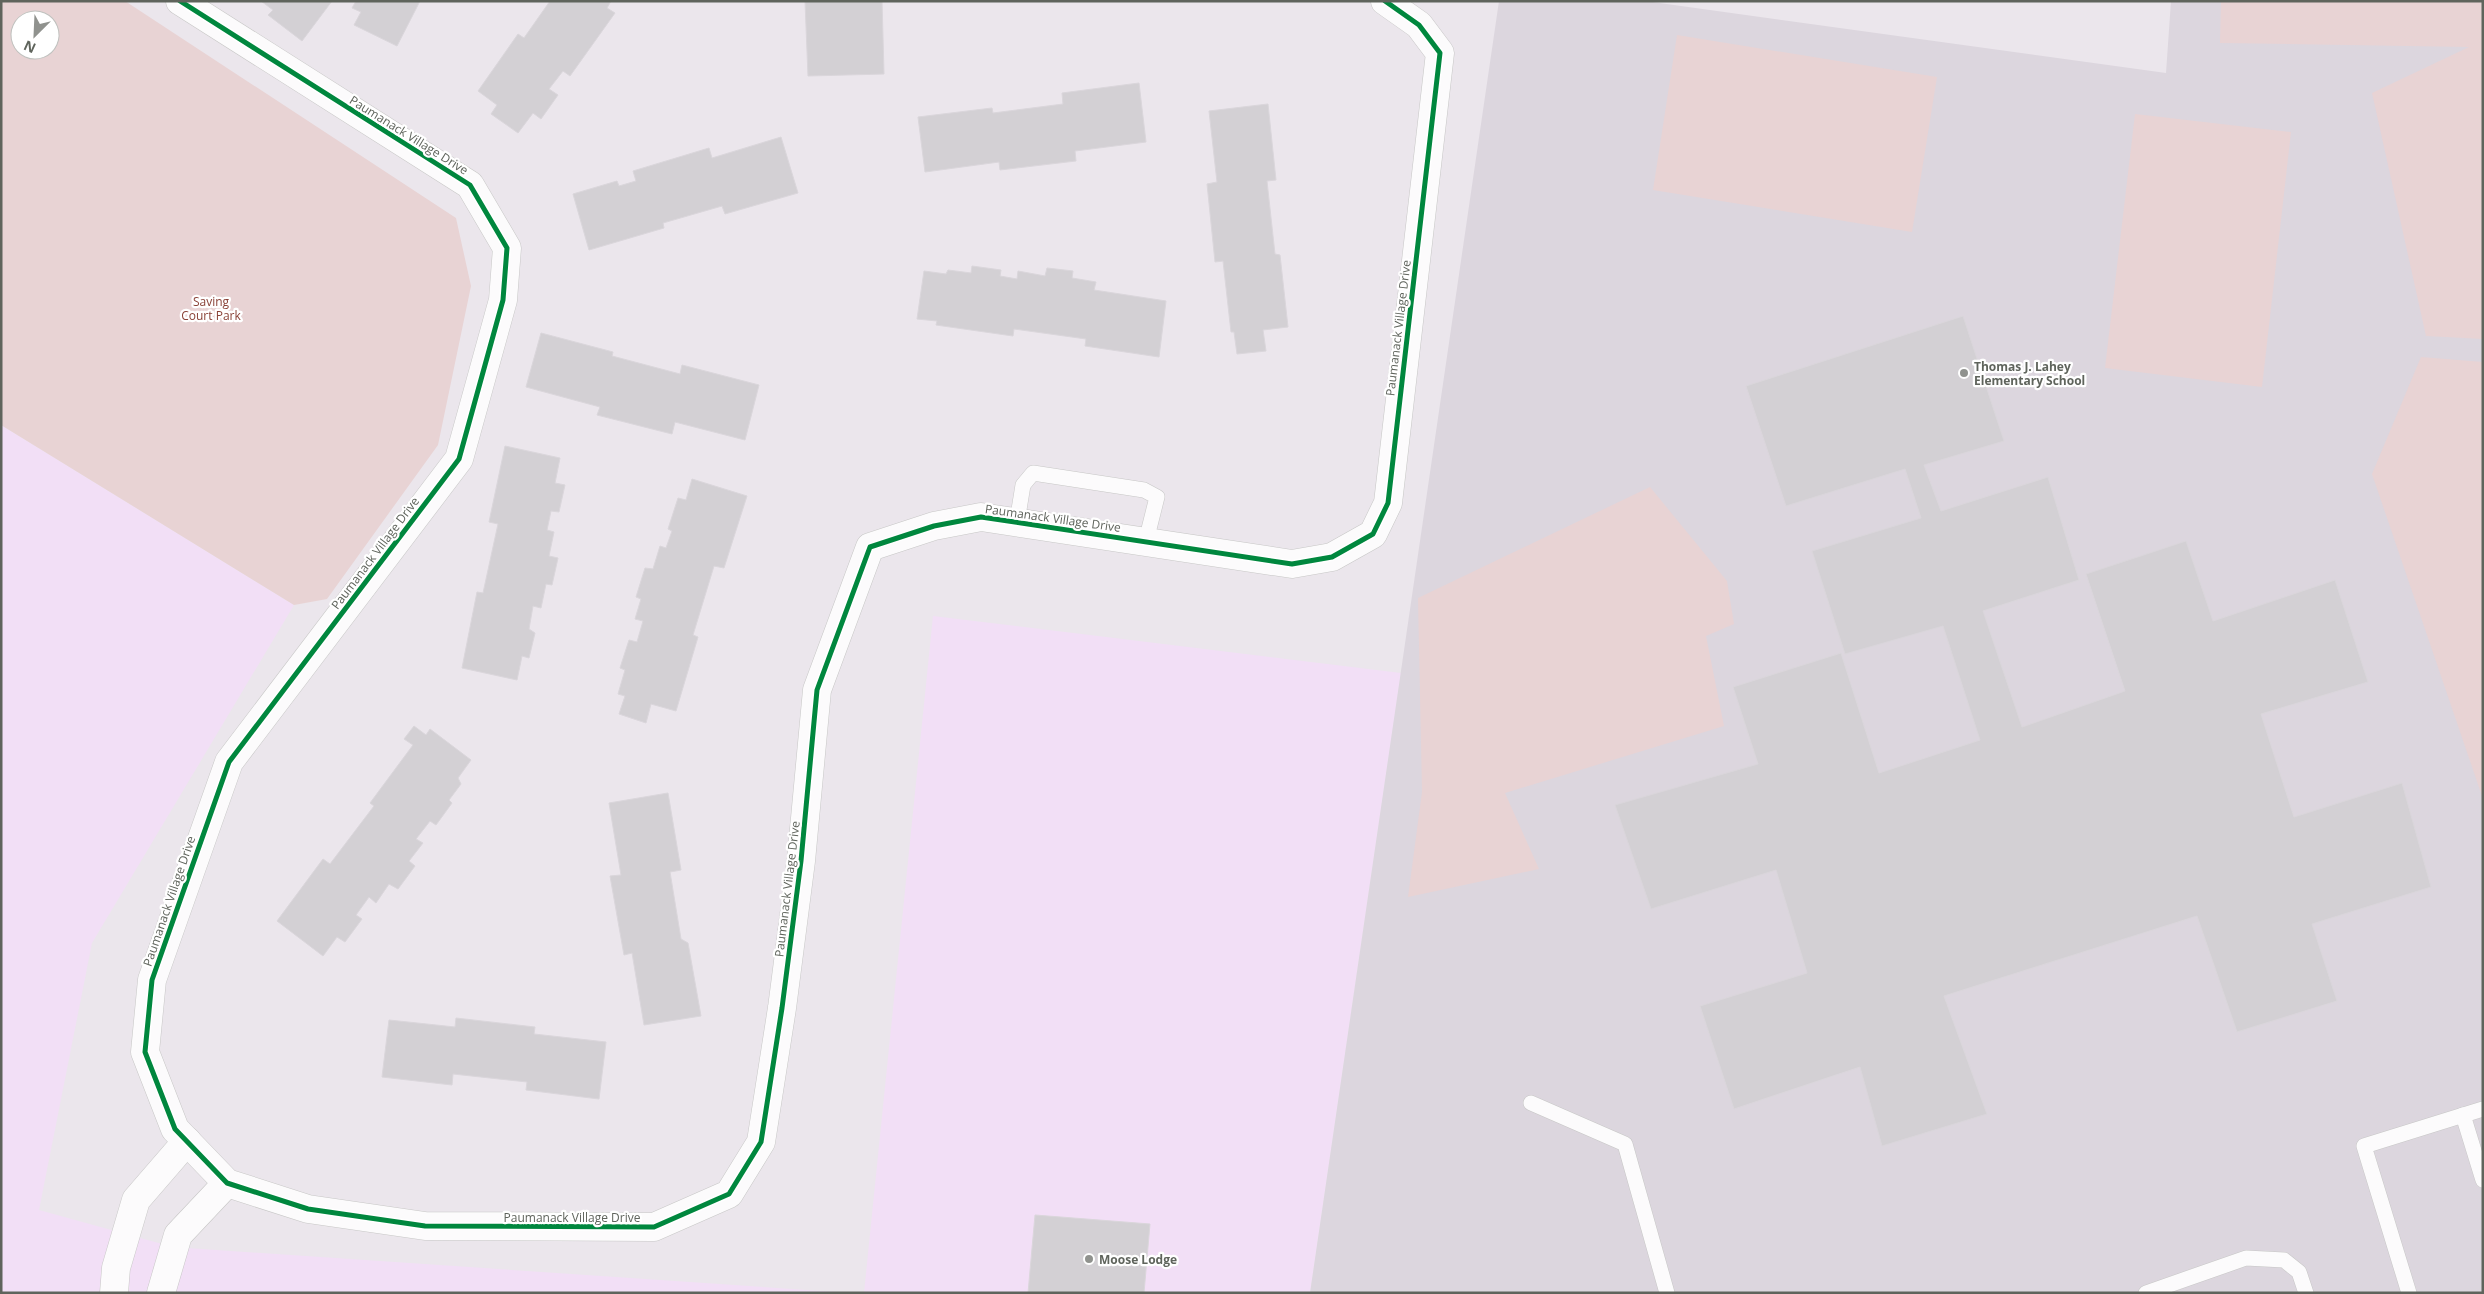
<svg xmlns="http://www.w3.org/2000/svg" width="2484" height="1294" font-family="'Open Sans',sans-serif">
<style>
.commercial{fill:#f2dff6}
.education{fill:#dcd6de}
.green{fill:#e8d3d4;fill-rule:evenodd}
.building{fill:#d3d0d4;stroke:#dad6db}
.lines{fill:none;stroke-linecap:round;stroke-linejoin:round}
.lane-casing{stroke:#c7c7c6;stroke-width:16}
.street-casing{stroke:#c7c7c6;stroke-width:29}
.lane{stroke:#fcfbfc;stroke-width:15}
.street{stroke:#fcfbfc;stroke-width:28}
.cycleway-casing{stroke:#fff;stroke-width:8}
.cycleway{stroke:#00873e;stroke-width:5}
.poi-dot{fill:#90928e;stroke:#fff;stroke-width:2}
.labels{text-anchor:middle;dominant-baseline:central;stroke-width:4.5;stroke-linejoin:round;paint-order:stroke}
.street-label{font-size:12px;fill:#5f645c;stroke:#fff}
.park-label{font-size:12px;fill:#894136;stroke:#fff}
.poi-label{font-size:12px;font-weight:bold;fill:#5f645c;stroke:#fff;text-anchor:start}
</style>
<rect width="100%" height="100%" fill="#ebe6ec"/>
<g class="commercial">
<path d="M1,425l293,180 -202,338 -53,267 134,37 678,46h-850z"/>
<path d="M933,616l468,57 -91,620h-446z"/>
</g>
<path class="education" d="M1499,1h146l521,72 5,-72h312v1292h-1173z"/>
<g class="green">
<path d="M1,1h124l331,217 15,68 -33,159 -111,154 -33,6 -293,-180zM20,20h30v30h-30z"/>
<path d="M2221,1h262v338l-57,-3 -54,-243 97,-46 -249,-4z"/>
<path d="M1677,35l260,42 -25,155 -259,-42z"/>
<path d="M2135,114l156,18 -29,255 -157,-19z"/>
<path d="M2421,357l62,5v437l-111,-325z"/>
<path d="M1650,487l77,94 7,43 -28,12 18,90 -219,67 34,76 -131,28 14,-105 -4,-194z"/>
</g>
<g class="building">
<path d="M261,1h71l-30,40 -34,-26 5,-5z"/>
<path d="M356,1h64l-23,45 -43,-21 7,-13 -9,-4z"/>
<path d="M550,1h61l-4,7 8,5 -45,63 -7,-5 -14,18 9,6 -17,24 -8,-6 -15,20 -27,-19 6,-9 -19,-14 40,-57 6,4z"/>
<path d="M805,1h77l2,73 -76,2z"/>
<path d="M1139,83l7,59 -71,9 1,10 -76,9 -1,-8 -74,10 -7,-55 74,-9 1,5 70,-9 -1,-11z"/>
<path d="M1268,104l8,76 -9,1 8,73 5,1 8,72 -25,3 3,21 -29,3 -3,-22h-3l-8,-71 -8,1 -8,-78 10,-2 -8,-71z"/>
<path d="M781,137l17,56 -73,21 -3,-8 -59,17 1,5 -75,22 -16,-56 44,-13 2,5 17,-5 -3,-10 76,-23 3,10z"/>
<path d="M972,266l29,4 -1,6 17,3 1,-8 27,5 2,-8 26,3 -1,7 24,4 -2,8 72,11 -7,56 -74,-11 1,-7 -72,-10 -1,7 -77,-11 1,-4 -20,-2 7,-48 22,3 2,-4 23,3z"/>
<path d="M1963,316l41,125 -80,24 17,46 107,-34 31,103 -96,31 39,116 103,-36 -39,-117 100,-33 27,80 122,-41 33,102 -107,32 33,103 108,-34 29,104 -119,37 25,77 -100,31 -40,-116 -253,80 43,118 -105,32 -22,-79 -126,42 -34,-103 107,-33 -31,-103 -125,39 -36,-104 143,-41 -25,-77 108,-34 38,120 101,-33 -37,-114 -98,28 -33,-103 109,-33 -16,-49 -119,37 -40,-120z"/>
<path d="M541,333l72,19 -1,4 68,18 2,-9 77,20 -14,55 -70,-18 -3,12 -75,-19 3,-8 -74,-20z"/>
<path d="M505,446l55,12 -5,25 10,2 -6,27 -8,-1 -4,19 7,2 -5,24 9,2 -6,27 -6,-1 -5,24 -8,-2 -4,23 6,4 -6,25 -7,-2 -5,24 -55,-12 15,-76 6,1 15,-69 -9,-2z"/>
<path d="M692,479l55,17 -23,72 -10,-2 -21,69 5,2 -22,74 -25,-7 -5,19 -27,-9 6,-18 -7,-2 7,-24 -5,-2 9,-28 8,2 6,-21 -8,-2 6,-20 -5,-2 9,-29 8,1 7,-23 6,2 6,-17 -4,-2 10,-31 8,2z"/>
<path d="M414,726l12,9 4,-6 41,31 -13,18 3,6 -12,16 3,3 -16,22 -6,-4 -14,18 7,4 -14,18 6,5 -17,23 -9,-5 -13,19 -7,-6 -13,18 6,4 -17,23 -8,-5 -14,19 -46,-35 46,-62 7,5 44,-58 -4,-3 43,-58 -9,-6z"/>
<path d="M668,793l13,77 -11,2 11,67 7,4 13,73 -57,9 -12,-72 -8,2 -14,-79 11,-1 -12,-72z"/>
<path d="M456,1018l79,9 -1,7 72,8 -7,57 -73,-9 1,-8 -74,-8 -1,11 -70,-8 7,-57 66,7z"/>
<path d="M1035,1215l115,9 -6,69h-116z"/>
</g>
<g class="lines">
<defs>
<g id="lane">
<path d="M1017,522l6,-37 10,-12 111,17 13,7 -11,44"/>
<path d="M1531,1103l94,41 42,149"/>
<path d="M2463,1115l20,65"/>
<path d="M2146,1293l100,-35 38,2 15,12 7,21"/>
<path d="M2409,1293l-45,-147 119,-37"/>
</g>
<g id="street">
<path d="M180,1l290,184 37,63 -4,52 -44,159 -230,303 -77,218 -7,72 30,77 52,54 81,26 117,17 229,1 75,-33 32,-52 21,-134 19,-147 16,-171 53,-143 64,-21 47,-9 311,47 40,-7 41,-23 15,-31 52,-450 -21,-28 -34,-24"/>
<path d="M114,1293l2,-25 20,-68 51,-59"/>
<path d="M161,1293l17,-58 49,-52"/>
</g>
</defs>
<use href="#lane" class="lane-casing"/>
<use href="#street" class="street-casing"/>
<use href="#lane" class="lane"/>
<use href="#street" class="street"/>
<defs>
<path id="cycleway" d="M180,1l290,184 37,63 -4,52 -44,159 -230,303 -77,218 -7,72 30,77 52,54 81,26 117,17 229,1 75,-33 32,-52 21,-134 19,-147 16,-171 53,-143 64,-21 47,-9 311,47 40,-7 41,-23 15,-31 52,-450 -21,-28 -34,-24"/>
</defs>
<use href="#cycleway" class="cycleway-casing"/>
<use href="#cycleway" class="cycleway"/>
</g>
<g class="poi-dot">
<circle cx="1964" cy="373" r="5"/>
<circle cx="1089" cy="1259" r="5"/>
</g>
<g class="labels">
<g class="street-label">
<text transform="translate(409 135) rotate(32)">Paumanack Village Drive</text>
<text transform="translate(1398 328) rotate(-83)">Paumanack Village Drive</text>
<text transform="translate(1053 518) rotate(8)">Paumanack Village Drive</text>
<text transform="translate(375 553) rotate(-53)">Paumanack Village Drive</text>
<text transform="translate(787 889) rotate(-83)">Paumanack Village Drive</text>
<text transform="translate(169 901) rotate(-71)">Paumanack Village Drive</text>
<text x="572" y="1217">Paumanack Village Drive</text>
</g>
<g class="park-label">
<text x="211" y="301">Saving<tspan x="211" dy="14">Court Park</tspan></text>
</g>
<g class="poi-label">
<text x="1974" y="366">Thomas J. Lahey<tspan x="1974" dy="14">Elementary School</tspan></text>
<text x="1099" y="1259">Moose Lodge</text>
</g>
</g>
<rect width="2484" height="1294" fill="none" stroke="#5f645c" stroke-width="5"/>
<g transform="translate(35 35) rotate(204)"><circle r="24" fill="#ffffff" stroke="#bfc1be"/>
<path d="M0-4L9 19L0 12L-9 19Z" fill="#90928e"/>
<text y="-8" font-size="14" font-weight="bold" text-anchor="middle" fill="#5f645c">N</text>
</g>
</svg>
